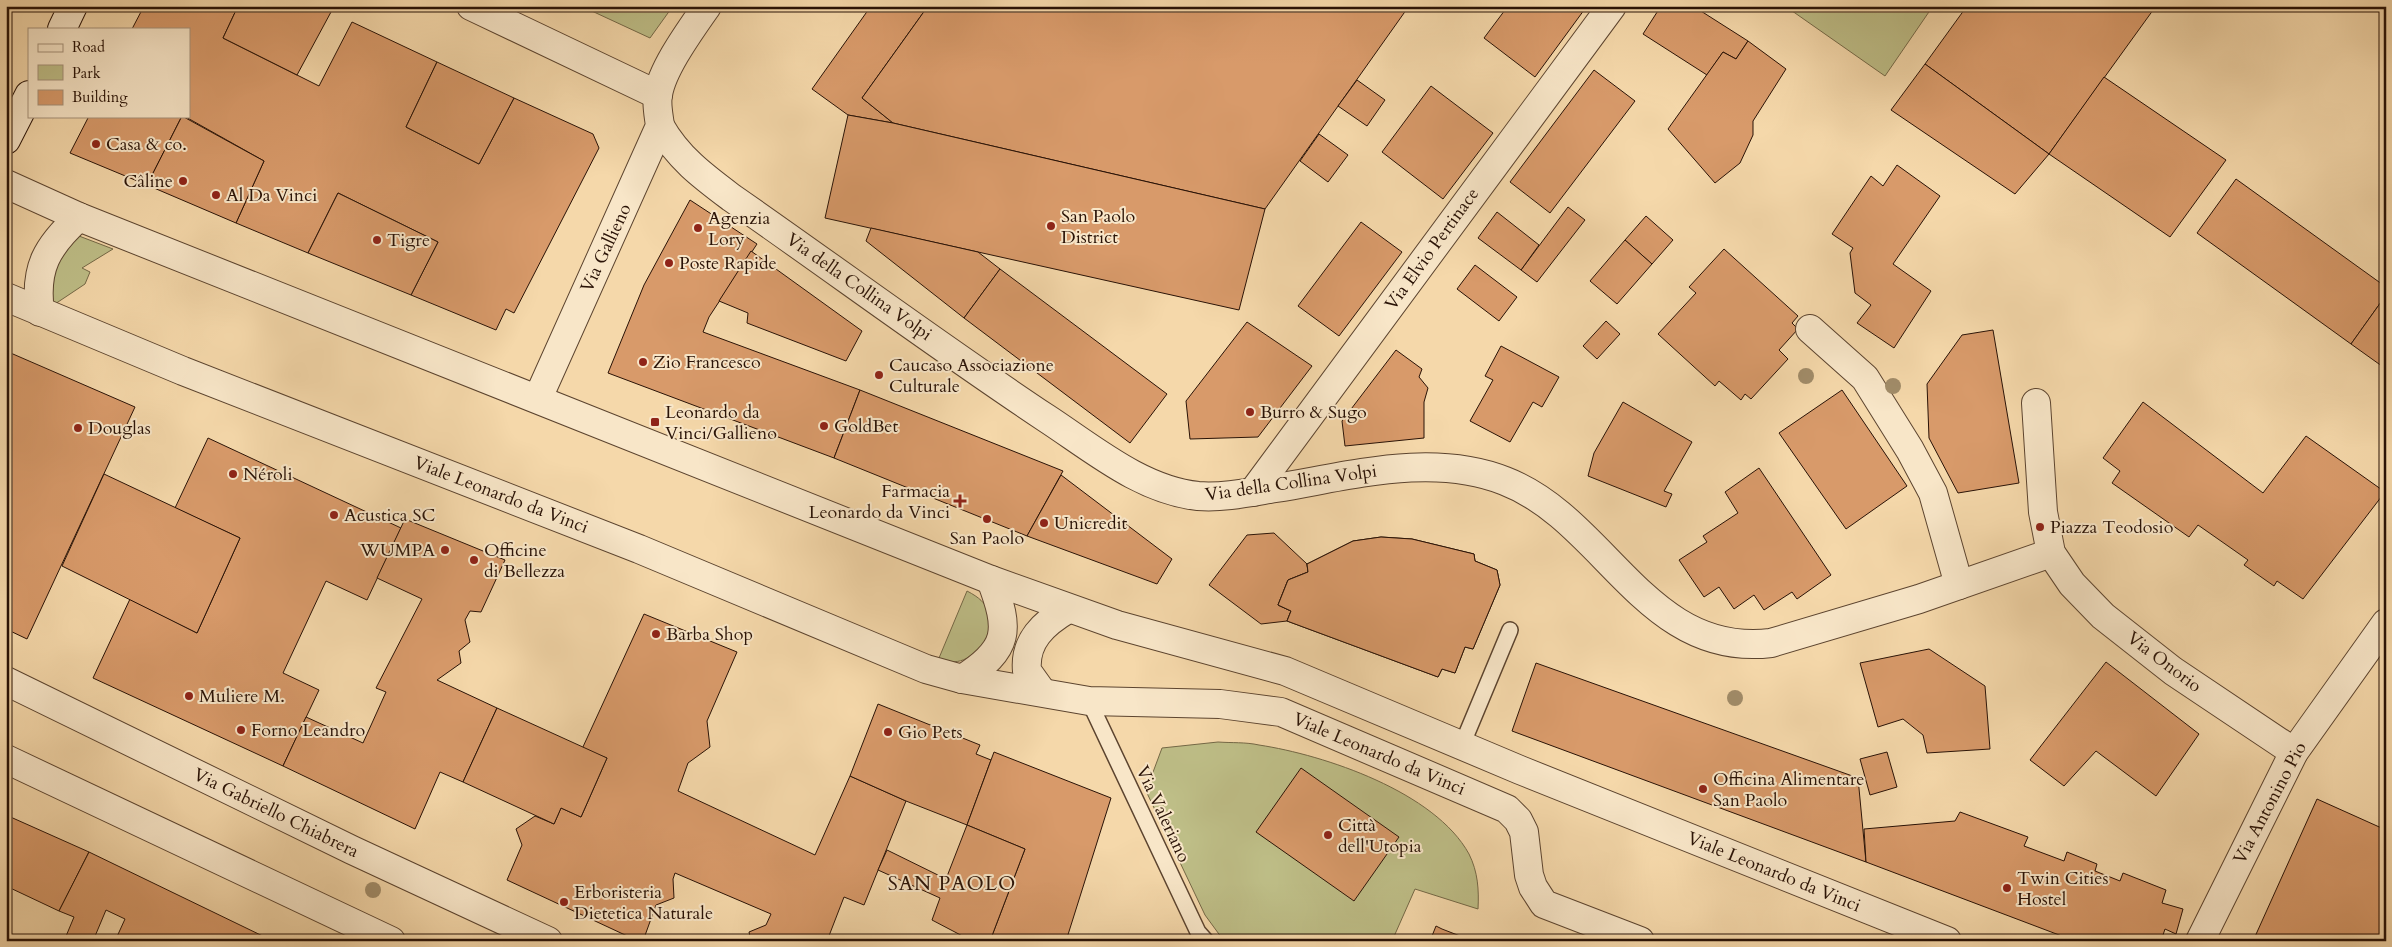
<svg xmlns="http://www.w3.org/2000/svg" width="2392" height="947" font-family="Cardo,serif">
<style>
.green{fill:#bebe87;stroke:#746846}
.building{fill:#d89a6a;stroke:#291206;fill-rule:evenodd}
.lines{fill:none;stroke-linecap:round;stroke-linejoin:round}
.lane-casing{stroke:#5c442f;stroke-width:18}
.street-casing{stroke:#5c442f;stroke-width:30}
.secondary-casing{stroke:#291206;stroke-width:30}
.lane{stroke:#f8e6c8;stroke-width:15}
.street{stroke:#f8e6c8;stroke-width:28}
.secondary{stroke:#f8e6c8;stroke-width:28}
.tree{fill:#a18c69}
.poi-dot{fill:#8f2418;stroke:#f8e6c8;stroke-width:2}
.labels{text-anchor:middle;dominant-baseline:central;stroke-width:4;stroke-linejoin:round;paint-order:stroke}
.poi-label{font-size:18px;fill:#291206;stroke:#f8e6c8;text-anchor:start}
.street-label{font-size:18px;fill:#291206;stroke:#f8e6c8}
.quarter-label{font-size:20px;letter-spacing:1px;fill:#291206;stroke:#f8e6c8}
</style>
<rect width="100%" height="100%" fill="#f5d8aa"/>
<filter id="stains"><feTurbulence type="fractalNoise" baseFrequency=".004" numOctaves="4"/><feColorMatrix values="0 0 0 0 .2 0 0 0 0 .09 0 0 0 0 .02 0 0 0 .5 -.17"/></filter>
<radialGradient id="worn" r=".72"><stop offset=".6" stop-color="#630" stop-opacity="0"/><stop offset="1" stop-color="#630" stop-opacity=".3"/></radialGradient>
<g class="green">
<path d="M581,6h92l-23,32z"/>
<path d="M1785,6h148l-48,70z"/>
<path d="M79,236l34,13 -31,19 8,4 -5,12 -30,20 -4,-1c2,-28 3,-49 28,-67z"/>
<path d="M967,591c25,13 22,22 23,48 -16,15 -29,30 -51,19z"/>
<path d="M1218,742c13,1 28,0 41,3 66,10 176,47 210,109 9,18 10,36 9,55l-63,-20 -23,52h-168l-19,-26 -59,-124 16,-43z"/>
</g>
<g class="building">
<path d="M144,6h94l-15,32 96,48 33,-64 85,40 -31,65 73,37 35,-66 79,36 6,14 -85,165 -8,-4 -10,21 -85,-35 27,-53 -100,-49 -30,60 -72,-30 28,-62 -80,-45h5v-87h-57z"/>
<path d="M238,6h79l14,6 -34,63 -74,-37z"/>
<path d="M871,6h57l-66,92 31,25 -45,-8 -36,-26z"/>
<path d="M928,6h481l-144,203 -372,-86 -31,-25z"/>
<path d="M1508,6h79l-52,71 -51,-39z"/>
<path d="M1661,6h32l55,35 -12,18 -13,-7 -16,23 -64,-41z"/>
<path d="M1967,6h189l-107,148 -124,-90z"/>
<path d="M1748,41l38,28 -33,52v14l-13,28 -25,20 -47,-54 55,-77 13,7z"/>
<path d="M437,62l77,36 -35,66 -73,-37z"/>
<path d="M1925,64l124,90 -34,40 -124,-84z"/>
<path d="M1594,70l41,31 -85,112 -40,-31z"/>
<path d="M2104,77l122,83 -56,77 -121,-83z"/>
<path d="M1357,80l28,20 -18,26 -29,-20z"/>
<path d="M1431,86l62,47 -50,66 -61,-47z"/>
<path d="M848,115l45,8 372,86 -26,101 -414,-92z"/>
<path d="M89,116h93l-35,69 -77,-32z"/>
<path d="M182,116l82,45 -28,62 -89,-38z"/>
<path d="M1319,134l29,21 -20,27 -28,-21z"/>
<path d="M1897,165l43,31 -47,68 38,27 -37,57 -37,-25 14,-18 -16,-12 -5,-40 3,-5 -21,-14 39,-58 12,10z"/>
<path d="M2236,179l150,108v8l-35,49 -154,-111z"/>
<path d="M338,193l100,49 -27,53 -103,-42z"/>
<path d="M690,200l67,44 -48,73 -6,15 157,58 -26,68 -226,-85 36,-88z"/>
<path d="M1568,207l17,13 -48,62 -16,-12z"/>
<path d="M1497,212l42,33 -18,25 -43,-32z"/>
<path d="M1646,216l27,24 -21,24 -27,-24z"/>
<path d="M1361,222l41,30 -63,84 -41,-30z"/>
<path d="M871,228l107,24 22,17 -36,49 -98,-77z"/>
<path d="M1625,240l27,24 -35,40 -27,-23z"/>
<path d="M1724,249l74,67 -6,7 6,6 -19,21 9,9 -37,40 -6,-5 -4,6 -22,-19 -4,5 -57,-52 38,-41 -7,-6z"/>
<path d="M751,251l111,80 -16,30 -99,-38 1,-10 -29,-12z"/>
<path d="M1475,265l42,32 -18,24 -42,-32z"/>
<path d="M1000,269l167,125 -37,49 -166,-125z"/>
<path d="M2386,295v74l-35,-25z"/>
<path d="M1606,321l14,13 -23,25 -14,-13z"/>
<path d="M1247,322l65,44 -54,71 -68,2 -4,-38z"/>
<path d="M1993,330l26,153 -61,10 -29,-55 -2,-54 35,-49z"/>
<path d="M1501,346l58,31 -17,30 -9,-5 -23,40 -40,-21 23,-41 -8,-4z"/>
<path d="M1396,350l26,19 -3,8 9,11 -4,14v36l-79,8 -3,-25z"/>
<path d="M6,351l129,56 -108,232 -21,-10z"/>
<path d="M860,390l203,81 -36,65 -193,-78z"/>
<path d="M1842,390l65,96 -61,43 -67,-96z"/>
<path d="M1623,402l69,40 -28,49 8,3 -6,13 -78,-31 6,-23z"/>
<path d="M2143,402l120,91 43,-57 79,56 -82,107 -26,-18 -3,5 -30,-21 4,-5 -50,-35 -9,12 -77,-54 8,-12 -17,-13z"/>
<path d="M208,438l193,90 -34,72 -41,-19 -43,92 36,17 -36,76 -190,-88 37,-79 67,34 43,-95 -65,-30z"/>
<path d="M1759,468l72,107 -34,24 -5,-7 -28,18 -10,-15 -20,14 -15,-22 -15,10 -25,-37 28,-18 -4,-6 35,-23 -13,-21z"/>
<path d="M104,474l136,64 -43,95 -135,-67z"/>
<path d="M1061,475l111,84 -15,25 -130,-48z"/>
<path d="M405,519l100,41 -24,52 -11,-1 -5,9 5,22 -11,9 2,12 -24,17 60,28 -34,74 -23,-10 -25,57 -132,-63 23,-49 57,26 23,-51 -10,-4 46,-89 -45,-21z"/>
<path d="M1274,533l33,31 1,8 -20,8 -10,25 13,6 -4,10 -26,3 -52,-39 38,-50z"/>
<path d="M1381,537l31,2 62,15 1,7 22,9 3,15 -27,64 -8,-2 -10,26 -13,-4 -4,8 -151,-56 4,-10 -13,-6 10,-25 20,-8 -1,-8 46,-23zM1400,586l19,6 -7,21 -19,-7z"/>
<path d="M1381,537l31,2 62,15 1,7 22,9 3,15 -27,64 -8,-2 -10,26 -13,-4 -4,8 -151,-56 4,-10 -13,-6 10,-25 20,-8 -1,-8 46,-23z"/>
<path d="M644,614l93,38 -30,69 3,26 -22,16 -10,28 137,64 35,-79 56,25 -42,104 -20,-8 -17,44h-76l-2,-9 17,-7 5,-11 -96,-41 -2,6 1,19 -18,7 -13,36h-5l-131,-61 15,-35 -6,-16 19,-13 19,8 7,-16 20,9 26,-59 -25,-9z"/>
<path d="M1929,649l56,37 5,63 -63,4 -4,-18 -20,-16 -25,8 -18,-64z"/>
<path d="M2106,662l93,72 -43,62 -60,-45 -32,35 -34,-26z"/>
<path d="M1536,663l322,115 8,84 -354,-131z"/>
<path d="M878,704l102,41 -4,9 15,6 -24,65 -61,-24 -56,-25z"/>
<path d="M497,708l110,50 -26,59 -20,-9 -7,16 -91,-42z"/>
<path d="M994,752l117,46 -45,143h-76l35,-92 -58,-24z"/>
<path d="M1887,752l10,35 -27,8 -10,-36z"/>
<path d="M1301,768l98,69 -45,64 -98,-69z"/>
<path d="M2317,799l69,31v101l-5,10h-128z"/>
<path d="M1960,812l68,25 -4,9 40,15 3,-9 30,12 -2,7 25,10 3,-8 43,17 -4,13 21,6 -7,25 -11,-5 -4,12h-86l-209,-79 -2,-33 91,-8z"/>
<path d="M6,815l83,37 -30,59 -53,-25z"/>
<path d="M967,825l58,24 -35,92h-18l-40,-21 8,-22 -62,-28 9,-20 59,29z"/>
<path d="M89,852l184,89h-158l10,-22 -19,-9 -13,31h-29l10,-24 -15,-6z"/>
<path d="M1436,926l6,3 31,12h-43z"/>
</g>
<g class="lines">
<defs>
<g id="lane">
<path d="M1089,701l109,231 8,9"/>
<path d="M1462,745l48,-115"/>
</g>
<g id="street">
<path d="M471,6l187,89"/>
<path d="M660,126c18,32 44,51 72,72 105,73 207,149 314,220 46,30 95,72 152,78 26,2 53,-4 78,-8 74,-12 156,-36 229,-7 101,39 141,177 266,162l148,-44 132,-46"/>
<path d="M6,184l73,33 912,363 126,45 168,46 235,99 427,171"/>
<path d="M6,297l177,74 456,178 287,120 36,10 127,22 131,3 61,8 226,97 11,11 6,12 5,43 4,12 11,17 96,37"/>
<path d="M40,312c-6,-44 7,-66 39,-95"/>
<path d="M1810,329l55,49 45,72 23,43 26,92"/>
<path d="M538,398l122,-272c-1,-9 -4,-22 -2,-31 4,-27 34,-67 49,-89"/>
<path d="M2036,403l7,109 8,41 21,31 31,32 70,55 121,81"/>
<path d="M1253,492l359,-486"/>
<path d="M962,679c48,-30 48,-49 29,-99"/>
<path d="M6,681l346,169 196,91"/>
<path d="M1042,692l-15,-21c-3,-30 17,-48 41,-62"/>
<path d="M6,759l385,182"/>
<path d="M2200,941l94,-189 92,-129"/>
</g>
<g id="secondary">
<path d="M62,29l11,-23"/>
<path d="M6,140l23,-45"/>
</g>
</defs>
<use href="#lane" class="lane-casing"/>
<use href="#street" class="street-casing"/>
<use href="#secondary" class="secondary-casing"/>
<use href="#lane" class="lane"/>
<use href="#street" class="street"/>
<use href="#secondary" class="secondary"/>
</g>
<g class="tree">
<circle cx="1806" cy="376" r="8"/>
<circle cx="1893" cy="386" r="8"/>
<circle cx="1735" cy="698" r="8"/>
<circle cx="373" cy="890" r="8"/>
</g>
<g class="poi-dot">
<circle cx="96" cy="144" r="5"/>
<circle cx="183" cy="181" r="5"/>
<circle cx="216" cy="195" r="5"/>
<circle cx="1051" cy="226" r="5"/>
<circle cx="698" cy="228" r="5"/>
<circle cx="377" cy="240" r="5"/>
<circle cx="669" cy="263" r="5"/>
<circle cx="643" cy="362" r="5"/>
<circle cx="879" cy="375" r="5"/>
<circle cx="1250" cy="412" r="5"/>
<rect x="650" y="417" width="10" height="10" rx="2.5"/>
<circle cx="824" cy="426" r="5"/>
<circle cx="78" cy="428" r="5"/>
<circle cx="233" cy="474" r="5"/>
<path d="M957.5 493.5h5v5h5v5h-5v5h-5v-5h-5v-5h5z"/>
<circle cx="334" cy="515" r="5"/>
<circle cx="987" cy="519" r="5"/>
<circle cx="1044" cy="523" r="5"/>
<circle cx="2040" cy="527" r="5"/>
<circle cx="445" cy="550" r="5"/>
<circle cx="474" cy="560" r="5"/>
<circle cx="656" cy="634" r="5"/>
<circle cx="189" cy="696" r="5"/>
<circle cx="241" cy="730" r="5"/>
<circle cx="888" cy="732" r="5"/>
<circle cx="1703" cy="789" r="5"/>
<circle cx="1328" cy="835" r="5"/>
<circle cx="2007" cy="888" r="5"/>
<circle cx="564" cy="902" r="5"/>
</g>
<g class="labels">
<g class="poi-label">
<text x="106" y="144">Casa &amp; co.</text>
<text x="173" y="181" text-anchor="end">Câline</text>
<text x="226" y="195">Al Da Vinci</text>
<text x="1061" y="216">San Paolo<tspan x="1061" dy="21">District</tspan></text>
<text x="708" y="218">Agenzia<tspan x="708" dy="21">Lory</tspan></text>
<text x="387" y="240">Tigre</text>
<text x="679" y="263">Poste Rapide</text>
<text x="653" y="362">Zio Francesco</text>
<text x="889" y="365">Caucaso Associazione<tspan x="889" dy="21">Culturale</tspan></text>
<text x="665" y="412">Leonardo da<tspan x="665" dy="21">Vinci/Gallieno</tspan></text>
<text x="1260" y="412">Burro &amp; Sugo</text>
<text x="834" y="426">GoldBet</text>
<text x="88" y="428">Douglas</text>
<text x="243" y="474">Néroli</text>
<text x="950" y="491" text-anchor="end">Farmacia<tspan x="950" dy="21">Leonardo da Vinci</tspan></text>
<text x="344" y="515">Acustica SC</text>
<text x="1054" y="523">Unicredit</text>
<text x="2050" y="527">Piazza Teodosio</text>
<text x="987" y="538" text-anchor="middle">San Paolo</text>
<text x="435" y="550" text-anchor="end">WUMPA</text>
<text x="484" y="550">Officine<tspan x="484" dy="21">di Bellezza</tspan></text>
<text x="666" y="634">Barba Shop</text>
<text x="199" y="696">Muliere M.</text>
<text x="251" y="730">Forno Leandro</text>
<text x="898" y="732">Gio Pets</text>
<text x="1713" y="779">Officina Alimentare<tspan x="1713" dy="21">San Paolo</tspan></text>
<text x="1338" y="825">Città<tspan x="1338" dy="21">dell'Utopia</tspan></text>
<text x="2017" y="878">Twin Cities<tspan x="2017" dy="21">Hostel</tspan></text>
<text x="574" y="892">Erboristeria<tspan x="574" dy="21">Dietetica Naturale</tspan></text>
</g>
<g class="street-label">
<text transform="translate(606 248) rotate(-65)">Via Gallieno</text>
<text transform="translate(1432 249) rotate(-54)">Via Elvio Pertinace</text>
<text transform="translate(859 287) rotate(35)">Via della Collina Volpi</text>
<text transform="translate(1291 483) rotate(-8)">Via della Collina Volpi</text>
<text transform="translate(501 495) rotate(21)">Viale Leonardo da Vinci</text>
<text transform="translate(2164 662) rotate(37)">Via Onorio</text>
<text transform="translate(1379 754) rotate(23)">Viale Leonardo da Vinci</text>
<text transform="translate(2270 803) rotate(-62)">Via Antonino Pio</text>
<text transform="translate(276 813) rotate(26)">Via Gabriello Chiabrera</text>
<text transform="translate(1163 814) rotate(65)">Via Valeriano</text>
<text transform="translate(1774 872) rotate(22)">Viale Leonardo da Vinci</text>
</g>
<g class="quarter-label">
<text x="952" y="883">SAN PAOLO</text>
</g>
</g>
<rect width="2392" height="947" fill="none" stroke="#f5d8aa" stroke-width="25"/>
<rect x="8" y="8" width="2377" height="932" fill="none" stroke="#291206" stroke-width="2.5"/>
<rect x="12" y="12" width="2367" height="922" fill="none" stroke="#291206"/>
<rect x="28" y="28" width="162" height="90" fill="#f8e6c8" stroke="#a5917a"/>
<rect x="38" y="44" width="25" height="8" fill="#f8e6c8" stroke="#a5917a"/>
<text x="72" y="52" font-size="15" fill="#291206">Road</text>
<rect x="38" y="65" width="25" height="15" fill="#bebe87" stroke="#a5917a"/>
<text x="72" y="78" font-size="15" fill="#291206">Park</text>
<rect x="38" y="90" width="25" height="15" fill="#d89a6a" stroke="#a5917a"/>
<text x="72" y="102" font-size="15" fill="#291206">Building</text>
<rect width="100%" height="100%" filter="url(#stains)"/>
<rect width="100%" height="100%" fill="url(#worn)"/>
</svg>
